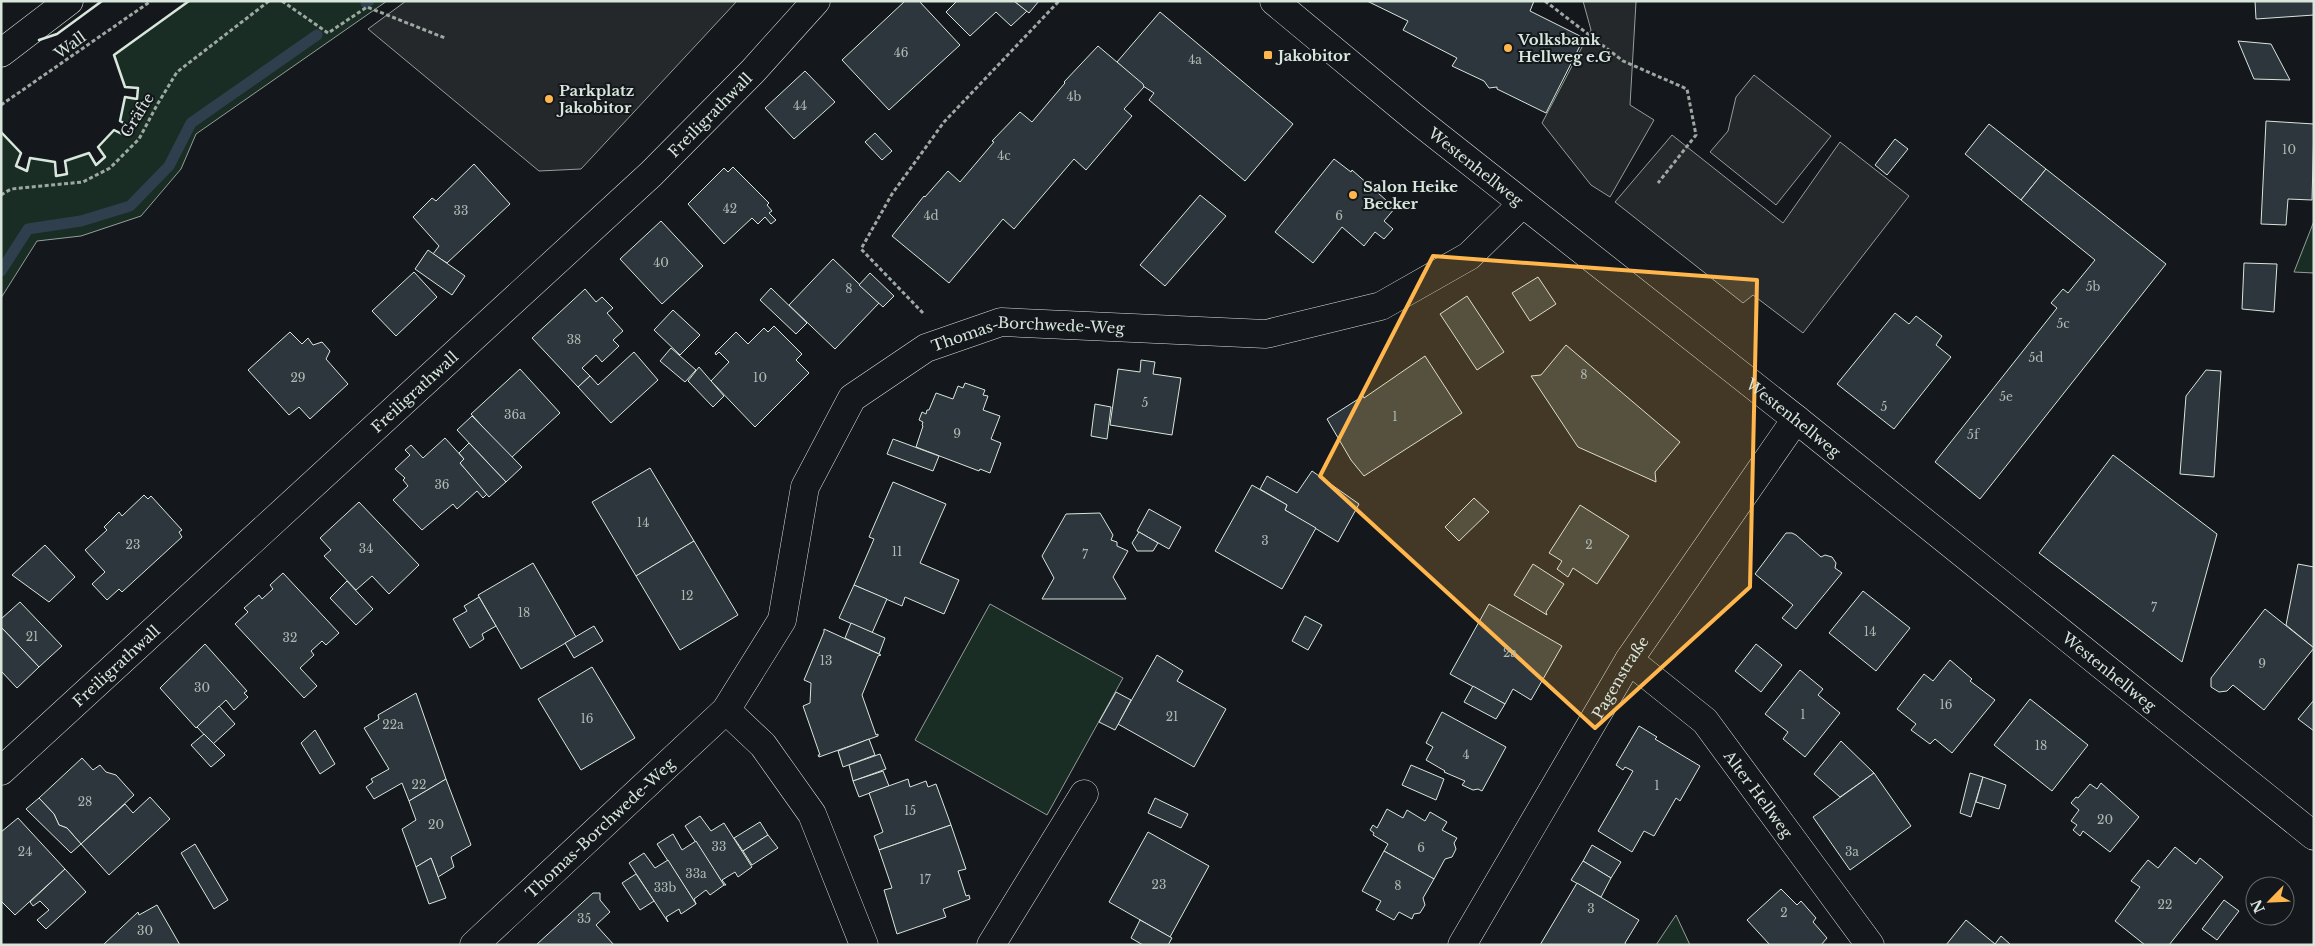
<svg xmlns="http://www.w3.org/2000/svg" width="2315" height="946" font-family="'Libre Baskerville',serif">
<style>
.green{fill:#1a2d24;stroke:#939e99}
.parking{fill:#24282b;stroke:#939e99}
.lines{fill:none;stroke-linecap:round;stroke-linejoin:round}
.stream{stroke:#2f3f4d;stroke-width:11}
.building{fill:#2c363c;stroke:#d8e6dc}
.minor-casing{stroke:#d8e6dc;stroke-width:29}
.path{stroke:#9da8a2;stroke-width:3;stroke-dasharray:4 2.5;stroke-linecap:butt}
.minor{stroke:#14181c;stroke-width:28}
.wall{stroke:#d8e6dc;stroke-width:2.5}
.marked{fill:#ffb74d;fill-opacity:0.2;stroke:#ffb74d;stroke-width:4;stroke-linejoin:round}
.poi-dot{fill:#ffb74d;stroke:#14181c;stroke-width:2}
.labels{text-anchor:middle;dominant-baseline:central;stroke-width:4;stroke-linejoin:round;paint-order:stroke}
.number-label{font-size:12px;fill:#adbab4}
.poi-label{font-size:15px;font-weight:bold;fill:#d8e6dc;stroke:#14181c;text-anchor:start}
.street-label{font-size:15px;fill:#d8e6dc;stroke:#14181c}
</style>
<rect width="100%" height="100%" fill="#14181c"/>
<g class="green">
<path d="M189,1h198l-191,133 -15,35 -40,47 -60,20 -44,5 -36,57v-166l20,21 -5,13 10,5 4,-13 25,4 1,13 11,-1 -2,-13 24,-8 7,11 9,-7 -7,-10 16,-17 11,6 6,-8 -11,-7 5,-24 12,2 1,-11 -13,-1 -11,-32z"/>
<path d="M2314,221v52l-20,-1z"/>
<path d="M990,604l133,74 -76,137 -132,-75z"/>
<path d="M1676,915l14,30h-34z"/>
</g>
<g class="parking">
<path d="M406,1h331l-156,168 -42,2 -171,-142z"/>
<path d="M1583,1h57l-4,1 -6,103 24,15 -44,77 -19,-12 -49,-62 49,-93z"/>
<path d="M1754,75l77,61 -55,69 -66,-53 18,-21 8,-34z"/>
<path d="M1672,135l111,88 57,-81 69,54 -106,137 -50,-38 -10,8 -128,-101z"/>
</g>
<g class="lines">
<g class="stream">
<path d="M366,3l3,-2"/>
<path d="M1,271l27,-42 53,-8 49,-15 39,-40 22,-43 126,-88"/>
</g>
</g>
<g class="building">
<path d="M905,1h14l41,44 -71,65 -47,-50z"/>
<path d="M957,1h57l13,10 -16,15 -15,-14 -26,24 -24,-24z"/>
<path d="M1014,1h25l-10,12z"/>
<path d="M1367,1h167l-4,10 54,27 -38,75 -49,-24v-2l-8,1 -5,-7 -32,-15 5,-8 -54,-28 5,-9z"/>
<path d="M2255,1h59v14l-58,4z"/>
<path d="M1160,12l133,112 -48,57 -96,-81 5,-7 -11,-7 -26,-24z"/>
<path d="M2238,41l33,3 19,36 -36,-1z"/>
<path d="M1098,46l45,38 1,3 -20,22 8,7 -46,54 -12,-11 -60,70 -11,-10 -54,64 -57,-47 32,-40 1,1 23,-26 12,11 34,-40 -2,-1 28,-29 12,10 33,-39 -1,-1z"/>
<path d="M805,71l30,31 -41,37 -29,-31z"/>
<path d="M2266,121l48,3 -2,76 -24,-1 -2,26 -25,-1z"/>
<path d="M1989,124l57,45 -25,31 -56,-46z"/>
<path d="M875,133l17,18 -10,9 -17,-18z"/>
<path d="M1895,139l13,10 -21,26 -12,-10z"/>
<path d="M1334,159l17,13 1,-2 43,38 -11,13 9,8 -9,10 -9,-7 -11,14 -22,-19 -29,36 -38,-31z"/>
<path d="M474,164l36,40 -63,59 -14,-9 6,-8 -26,-29 19,-19 4,3z"/>
<path d="M733,167l36,36 -2,2 5,6 -3,2 7,7 -5,4 -6,-7 -7,7 -6,-6 -28,26 -36,-40 36,-36 4,4z"/>
<path d="M2046,169l120,95 -186,235 -45,-37 122,-154 -6,-5 12,-14 5,4 27,-33 -74,-60z"/>
<path d="M1200,195l26,21 -61,70 -25,-21z"/>
<path d="M661,221l42,45 -41,38 -42,-45z"/>
<path d="M428,250l37,26 -13,19 -37,-26z"/>
<path d="M833,259l46,44 -44,46 -46,-44z"/>
<path d="M2244,263l33,1 -3,48 -32,-3z"/>
<path d="M414,272l23,25 -41,39 -24,-25z"/>
<path d="M870,273l24,23 -11,11 -24,-22z"/>
<path d="M1538,277l18,27 -26,17 -18,-28z"/>
<path d="M771,288l36,35 -11,11 -36,-34z"/>
<path d="M585,289l11,13 6,-5 11,11 -6,5 16,18 -10,9 6,6 -17,16 -6,-7 -14,13 8,8 -12,11 -46,-49z"/>
<path d="M1467,296l37,56 -27,18 -37,-56z"/>
<path d="M673,310l27,25 -20,20 -26,-25z"/>
<path d="M1895,313l14,11 7,-8 26,20 -6,9 15,12 -57,72 -57,-45z"/>
<path d="M774,326l28,28 -6,6 13,13 -54,54 -44,-46 18,-19 -10,-10 -3,3 -1,-2 21,-21 12,12 16,-16 4,4z"/>
<path d="M290,332l12,12 6,-6 5,7 9,-3 8,9 -4,8 22,25 -38,35 -11,-12 -10,8 -41,-45z"/>
<path d="M1566,345l114,97 -25,30 1,10 -78,-35 -47,-71 10,-1z"/>
<path d="M671,348l25,22 -11,12 -25,-21z"/>
<path d="M634,352l24,28 -47,43 -33,-36 12,-11 8,9z"/>
<path d="M1425,356l37,57 -98,63 -13,-16 -24,-41 36,-23 1,2z"/>
<path d="M1141,360l14,2 -2,12 28,4 -9,57 -62,-10 8,-56 22,3z"/>
<path d="M699,367l25,29 -11,11 -25,-26z"/>
<path d="M520,369l40,44 -49,45 -40,-44z"/>
<path d="M2206,370l15,1 -7,106 -34,-3 6,-78z"/>
<path d="M965,383l20,7 -2,5 5,1 -5,14 17,6 -9,23 10,4 -11,30 -10,-4 -1,2 -63,-24 7,-21 -1,-1 1,-3 -4,-2 3,-8 4,2 1,-4h2l7,-17 17,6 5,-13 5,2z"/>
<path d="M1095,404l16,3 -4,32 -16,-3z"/>
<path d="M472,416l50,51 -16,15 -49,-52z"/>
<path d="M445,438l19,21 -4,4 27,31 -4,4 -6,-7 -20,18 -4,-5 -31,26 -29,-30 15,-14 -5,-6 2,-2 -10,-9 15,-14 -5,-5 6,-5 12,13z"/>
<path d="M893,439l46,17 -6,15 -46,-17z"/>
<path d="M469,443l37,39 -17,15 -29,-34 4,-4 -5,-6z"/>
<path d="M2113,455l104,79 -35,128 -143,-109z"/>
<path d="M650,468l44,73 -58,35 -44,-74z"/>
<path d="M1312,471l47,33 -21,38 -53,-32 2,-5 -27,-16 7,-13 30,17z"/>
<path d="M893,482l53,22 -26,59 39,17 -15,34 -39,-17 -3,9 -48,-21 20,-46 -5,-2z"/>
<path d="M1252,485l35,20 -2,5 31,18 -34,61 -67,-38z"/>
<path d="M144,495l4,4 3,-3 31,34 -3,2 3,5 -60,55 -3,-3 -12,11 -15,-16 13,-12 -20,-22 22,-20 -3,-3 15,-15 3,4z"/>
<path d="M1474,498l15,14 -30,29 -14,-14z"/>
<path d="M359,502l60,63 -30,29 -17,-18 -16,14 -32,-34 7,-6 -11,-12z"/>
<path d="M1580,505l49,31 -32,48 -24,-16 -5,9 -11,-8 5,-8 -13,-8z"/>
<path d="M1149,509l32,18 -12,22 -32,-18z"/>
<path d="M1100,513l13,22 -2,5 6,2v4l11,5 -15,26 13,22h-84l12,-21 -12,-22 24,-42z"/>
<path d="M1139,532l19,11 -5,8h-16l-5,-8z"/>
<path d="M1786,533h6l4,2 25,22 4,-2 7,2 4,6 -1,5 7,5 -46,56 -14,-11 11,-13 -38,-31z"/>
<path d="M694,541l44,74 -58,35 -44,-74z"/>
<path d="M45,545l30,32 -26,25 -37,-27z"/>
<path d="M533,563l43,74 -55,32 -43,-74z"/>
<path d="M1533,564l31,20 -18,28 1,3 -33,-20z"/>
<path d="M2298,564l16,3v81l-28,-23z"/>
<path d="M283,573l56,60 -13,12 -4,-4 -11,10 3,4 -14,13 17,18 -13,12 -69,-74 13,-12 -4,-4 15,-13 3,4 11,-10 -3,-4z"/>
<path d="M347,581l26,28 -17,16 -26,-27z"/>
<path d="M854,585l33,14 -15,34 -33,-15z"/>
<path d="M1863,591l47,37 -34,43 -47,-38z"/>
<path d="M479,597l17,29 -14,8 2,5 -14,9 -17,-29 14,-8 -3,-5z"/>
<path d="M20,602l42,44 -23,21 -38,-40v-8z"/>
<path d="M1489,604l73,42 -31,54 -18,-11 -8,15 -55,-30z"/>
<path d="M2265,609l49,39 -50,62 -31,-25 -6,6 -8,1 -8,-5v-9z"/>
<path d="M1305,616l17,9 -14,25 -16,-9z"/>
<path d="M851,623l34,15 -6,16 -34,-16z"/>
<path d="M594,626l9,15 -29,17 -9,-15z"/>
<path d="M1,627l38,40 -22,21 -16,-17z"/>
<path d="M824,629l57,26 -3,1 -16,39 14,40 2,-1v2l-59,21 -1,-2h2l-17,-49 7,-3 1,-20 -7,-3 20,-48z"/>
<path d="M205,644l42,47 -3,2 4,4 -14,13 -8,-10 -30,28 -36,-40z"/>
<path d="M1756,644l26,21 -21,27 -26,-21z"/>
<path d="M1157,655l26,16 -6,10 49,28 -32,58 -76,-43z"/>
<path d="M1950,660l22,19 -2,2 25,19 -43,53 -17,-14 -5,5 -19,-14 5,-6 -19,-15 27,-35 9,7z"/>
<path d="M592,667l43,71 -54,32 -43,-71z"/>
<path d="M1800,670l23,19 -5,6 22,18 -35,44 -22,-18 5,-7 -23,-18z"/>
<path d="M1473,686l32,18 -9,15 -32,-17z"/>
<path d="M1116,692l15,8 -16,30 -16,-8z"/>
<path d="M416,693l30,86 -37,22 -7,-18 -28,16 -8,-12 7,-5 -2,-3 18,-10 -25,-41 15,-9 -1,-4z"/>
<path d="M2030,699l58,46 -36,46 -58,-46z"/>
<path d="M2314,700v31l-16,-12z"/>
<path d="M219,706l16,18 -22,20 -16,-17z"/>
<path d="M1442,712l64,35 -24,44 -4,-2 -5,1 -11,-5 3,-4 -21,-9 1,-1 -19,-11 7,-13 -7,-4z"/>
<path d="M1639,726l18,11 -2,2 45,27 -20,35 -4,-3 -22,38 -10,-5 -12,21 -34,-21 35,-60 -8,-4 -2,3 -7,-5z"/>
<path d="M315,730l20,34 -15,10 -19,-31z"/>
<path d="M204,734l21,21 -14,12 -20,-22z"/>
<path d="M869,739l6,16 -32,12 -5,-16z"/>
<path d="M1841,741l33,32 -34,24 -26,-23z"/>
<path d="M880,754l6,15 -33,12 -4,-16z"/>
<path d="M82,758l11,12 7,-5 6,7 10,3 18,20 -53,49 -14,-16 -8,-3 -5,-11 -15,-16z"/>
<path d="M1411,765l33,14 -8,21 -34,-15z"/>
<path d="M883,771l6,15 -30,11 -6,-16z"/>
<path d="M1874,773l37,53 -61,44 -37,-53z"/>
<path d="M1970,773l13,4 -12,40 -11,-4z"/>
<path d="M1983,777l23,8 -7,24 -23,-7z"/>
<path d="M446,779l25,66 -20,12 3,10 -16,10 -7,-19 -15,9 -14,-38 14,-9 -7,-19z"/>
<path d="M908,779l2,8 16,-6 2,6 8,-3 15,41 -72,25 -5,-14 9,-4 -14,-39z"/>
<path d="M2101,783l38,34 -29,35 -27,-21 -3,5 -7,-6 4,-5 -6,-4 8,-11 -8,-7 5,-6 2,1 12,-14 7,5z"/>
<path d="M150,797l20,22 -61,56 -28,-31 44,-40 8,9z"/>
<path d="M39,798l15,16 5,11 8,3 14,16 -10,9 -45,-44z"/>
<path d="M1155,798l33,16 -7,14 -33,-15z"/>
<path d="M1387,809l16,9 4,-8 18,11 5,-9 17,10 -5,8 15,8 -3,5 2,6 -4,8 -7,2 -11,20 -50,-28 4,-7 -15,-9 1,-2 -4,-3 3,-5 4,3z"/>
<path d="M700,816l11,15 13,-8 28,44 -14,10 -3,-5 -13,8 4,5h-2l-39,-59z"/>
<path d="M18,818l47,51 -50,46 -14,-14v-69z"/>
<path d="M760,822l8,13 -25,16 -9,-13z"/>
<path d="M951,825l15,44 -8,2 8,25 3,-1 1,4 -27,10 3,8 -49,17 -13,-44 8,-2 -13,-38z"/>
<path d="M1148,832l61,34 -39,71 -61,-35z"/>
<path d="M673,834l9,16 14,-9 28,44 -14,10 -4,-5 -12,9 2,5 -39,-60z"/>
<path d="M768,835l10,13 -26,17 -9,-14z"/>
<path d="M195,844l33,56 -14,9 -33,-56z"/>
<path d="M1592,845l29,17 -10,16 -28,-17z"/>
<path d="M2175,847l21,17 4,-6 23,19 -54,68h-24l-30,-24 25,-34 -9,-6 17,-21 10,8z"/>
<path d="M1384,851l50,28 -11,19 2,7 -5,8 -6,1 -2,5 -13,-7 -5,8 -18,-10 5,-9 -19,-10z"/>
<path d="M644,853l11,15 13,-8 28,44 -15,10 -2,-5 -13,8 2,5 -39,-59z"/>
<path d="M431,858l15,40 -17,6 -13,-37z"/>
<path d="M1583,861l28,17 -10,19 -30,-17z"/>
<path d="M65,869l21,23 -40,37 -9,-9 12,-10 -9,-9 -7,5 -3,-4z"/>
<path d="M636,874l18,27 -14,9 -18,-27z"/>
<path d="M1577,883l62,37 -14,23 1,2h-86z"/>
<path d="M1781,889l16,16 4,-4 15,17 -3,4 14,16 -6,7h-51l-23,-25z"/>
<path d="M593,893h7v7l10,12 -14,13 18,20h-78z"/>
<path d="M2224,900l15,11 -22,29 -15,-11z"/>
<path d="M157,905l23,40h-77l35,-33 1,3z"/>
<path d="M1140,920l32,18 -4,7h-25l-12,-7z"/>
<path d="M1966,920l29,24 6,-8 10,9h-65z"/>
</g>
<g class="lines">
<defs>
<g id="minor">
<path id="s1" d="M1274,1l142,118 380,300 518,417"/>
<path d="M1,53l68,-52"/>
<path id="s2" d="M1629,660l76,61 165,224"/>
<path d="M726,710l37,35 49,69 52,131"/>
<path id="s3" d="M1,771l650,-597 102,-103 63,-70"/>
<path id="s4" d="M474,945l252,-235 56,-90 23,-133 47,-89 74,-50 75,-26 265,12 115,-28 88,-50 53,-52"/>
<path d="M991,945l93,-151"/>
<path id="s5" d="M1462,945l167,-285 167,-241"/>
</g>
</defs>
<use href="#minor" class="minor-casing"/>
<g class="path">
<path d="M282,1l46,32 39,-26 78,31"/>
<path d="M1545,1l78,60 64,28 9,46 -38,48"/>
<path d="M1,105l150,-104"/>
<path d="M1,195l10,-6 72,-7 27,-14 29,-29 18,-34 20,-33 92,-71"/>
<path d="M923,313l-62,-64 31,-55 52,-72 115,-121"/>
</g>
<use href="#minor" class="minor"/>
<g class="wall">
<path d="M39,40l18,-6 45,-33"/>
<path d="M1,132l20,21 -5,13 11,5 3,-13 25,4 1,14 11,-2 -2,-13 24,-8 7,12 9,-8 -7,-10 16,-17 12,6 5,-9 -11,-6 5,-24 12,2 1,-11 -13,-1 -11,-32 75,-54"/>
</g>
</g>
<path class="marked" d="M1433,256l324,24 -7,307 -155,141 -275,-252z"/>
<g class="poi-dot">
<circle cx="1508" cy="48" r="5"/>
<rect x="1263" y="50" width="10" height="10" rx="2.5"/>
<circle cx="549" cy="99" r="5"/>
<circle cx="1353" cy="195" r="5"/>
</g>
<g class="labels">
<g class="number-label">
<text x="901" y="52">46</text>
<text x="1195" y="59">4a</text>
<text x="1074" y="96">4b</text>
<text x="800" y="105">44</text>
<text x="2289" y="149">10</text>
<text x="1004" y="155">4c</text>
<text x="730" y="208">42</text>
<text x="461" y="210">33</text>
<text x="931" y="215">4d</text>
<text x="1339" y="215">6</text>
<text x="661" y="262">40</text>
<text x="2093" y="286">5b</text>
<text x="849" y="288">8</text>
<text x="2063" y="323">5c</text>
<text x="574" y="339">38</text>
<text x="2036" y="357">5d</text>
<text x="1584" y="374">8</text>
<text x="298" y="377">29</text>
<text x="760" y="377">10</text>
<text x="2006" y="396">5e</text>
<text x="1145" y="402">5</text>
<text x="1884" y="406">5</text>
<text x="515" y="414">36a</text>
<text x="1395" y="416">1</text>
<text x="957" y="433">9</text>
<text x="1973" y="434">5f</text>
<text x="442" y="484">36</text>
<text x="643" y="522">14</text>
<text x="1265" y="540">3</text>
<text x="133" y="544">23</text>
<text x="1589" y="544">2</text>
<text x="366" y="548">34</text>
<text x="897" y="551">11</text>
<text x="1085" y="554">7</text>
<text x="687" y="595">12</text>
<text x="2154" y="607">7</text>
<text x="524" y="612">18</text>
<text x="1870" y="631">14</text>
<text x="32" y="636">21</text>
<text x="290" y="637">32</text>
<text x="1510" y="652">2a</text>
<text x="826" y="660">13</text>
<text x="2262" y="663">9</text>
<text x="202" y="687">30</text>
<text x="1946" y="704">16</text>
<text x="1803" y="714">1</text>
<text x="1172" y="716">21</text>
<text x="587" y="718">16</text>
<text x="393" y="724">22a</text>
<text x="2041" y="745">18</text>
<text x="1466" y="754">4</text>
<text x="419" y="784">22</text>
<text x="1657" y="785">1</text>
<text x="85" y="801">28</text>
<text x="910" y="810">15</text>
<text x="2105" y="819">20</text>
<text x="436" y="824">20</text>
<text x="719" y="846">33</text>
<text x="1421" y="847">6</text>
<text x="25" y="851">24</text>
<text x="1852" y="851">3a</text>
<text x="696" y="873">33a</text>
<text x="925" y="879">17</text>
<text x="1159" y="884">23</text>
<text x="1398" y="885">8</text>
<text x="665" y="887">33b</text>
<text x="2165" y="904">22</text>
<text x="1591" y="908">3</text>
<text x="1784" y="912">2</text>
<text x="584" y="918">35</text>
<text x="145" y="930">30</text>
</g>
<g class="poi-label">
<text x="1518" y="39">Volksbank<tspan x="1518" dy="17">Hellweg e.G</tspan></text>
<text x="1278" y="55">Jakobitor</text>
<text x="559" y="90">Parkplatz<tspan x="559" dy="17">Jakobitor</tspan></text>
<text x="1363" y="186">Salon Heike<tspan x="1363" dy="17">Becker</tspan></text>
</g>
<g class="street-label">
<text transform="translate(70 45) rotate(-36)">Wall</text>
<text transform="translate(137 115) rotate(-58)">Gräfte</text>
<text stroke="none"><textPath href="#s3" startOffset="966">Freiligrathwall</textPath></text>
<text stroke="none"><textPath href="#s1" startOffset="261">Westenhellweg</textPath></text>
<text stroke="none"><textPath href="#s4" startOffset="880">Thomas-Borchwede-Weg</textPath></text>
<text stroke="none"><textPath href="#s3" startOffset="561">Freiligrathwall</textPath></text>
<text stroke="none"><textPath href="#s1" startOffset="666">Westenhellweg</textPath></text>
<text stroke="none"><textPath href="#s3" startOffset="156">Freiligrathwall</textPath></text>
<text stroke="none"><textPath href="#s1" startOffset="1071">Westenhellweg</textPath></text>
<text stroke="none"><textPath href="#s5" startOffset="311">Pagenstraße</textPath></text>
<text stroke="none"><textPath href="#s2" startOffset="188">Alter Hellweg</textPath></text>
<text stroke="none"><textPath href="#s4" startOffset="172">Thomas-Borchwede-Weg</textPath></text>
</g>
</g>
<rect width="2315" height="946" fill="none" stroke="#d8e6dc" stroke-width="5"/>
<g transform="translate(2270 901) rotate(246)"><circle r="24" fill="#14181c" stroke="#626a69"/>
<path d="M0-4L9 19L0 12L-9 19Z" fill="#ffb74d"/>
<text y="-8" font-size="14" font-weight="bold" text-anchor="middle" fill="#d8e6dc">N</text>
</g>
</svg>
